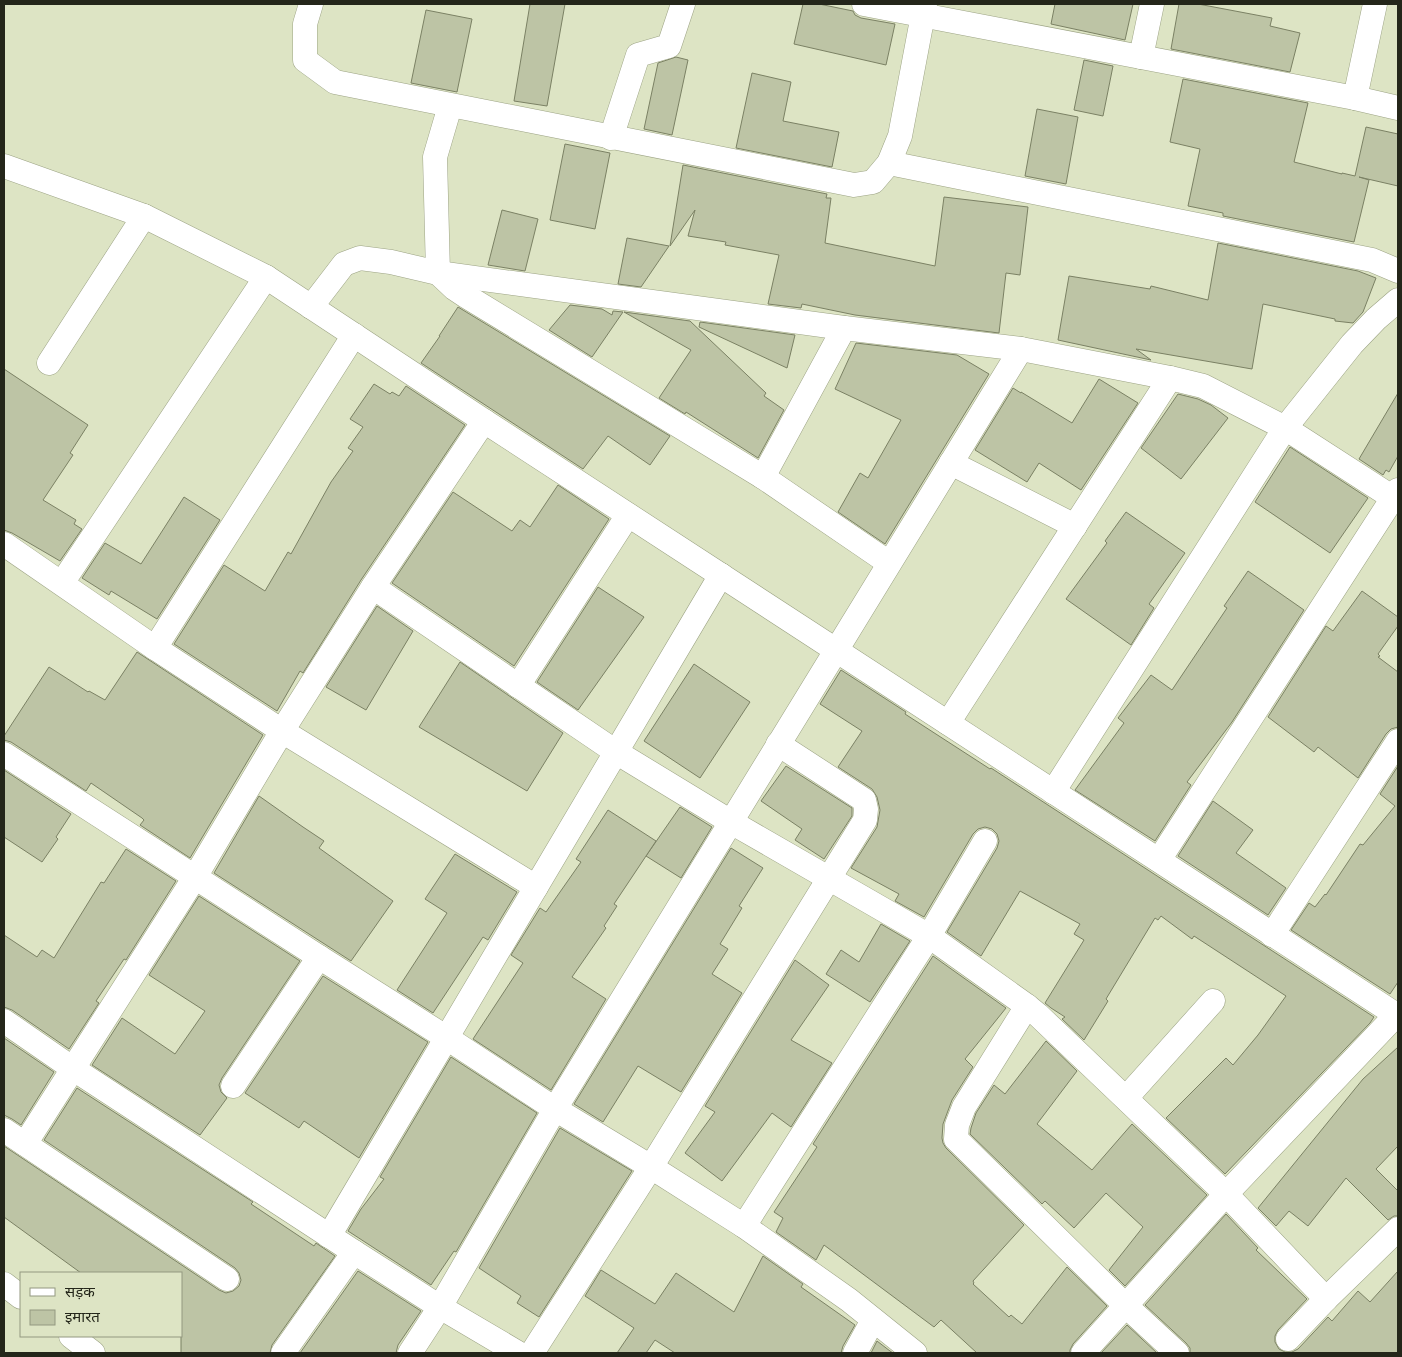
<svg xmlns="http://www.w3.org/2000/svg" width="1402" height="1357" font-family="'Open Sans','Noto Sans Devanagari',sans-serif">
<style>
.building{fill:#bdc4a5;stroke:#7b8164}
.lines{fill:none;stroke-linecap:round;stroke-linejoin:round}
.street-casing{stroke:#9ca384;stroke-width:25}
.street{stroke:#fff;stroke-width:24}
</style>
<rect width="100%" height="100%" fill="#dde4c4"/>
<g class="building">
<path d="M530,4h35l-18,102 -33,-5z"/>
<path d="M803,4h16l34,7 2,4 6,3 34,6 -9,41 -92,-21z"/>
<path d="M1055,4h78l-8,36 -74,-16z"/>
<path d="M1179,4h19l74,14 -2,8 30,7 -10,39 -119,-23z"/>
<path d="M426,10l46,9 -15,73 -46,-9z"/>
<path d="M676,57l12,3 -16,75 -28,-6 14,-66z"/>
<path d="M1084,60l29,6 -10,50 -29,-6z"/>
<path d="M752,73l39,9 -8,39 56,11 -7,35 -96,-19z"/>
<path d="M1183,79l125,24 -14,59 48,12v-1l13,3 11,-49 32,7v52l-39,-9 10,3 -15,62 -131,-26v-3l-35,-7 12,-57 -30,-7z"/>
<path d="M1037,109l41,8 -12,67 -41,-8z"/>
<path d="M565,144l45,9 -15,76 -45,-9z"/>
<path d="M683,165l144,29 -1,4h5l-6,45 110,23 9,-69 84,10 -8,68 -14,-2 -7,60 -144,-18 -53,-11 -1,4 -33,-4 11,-49 -54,-10 1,-3 -38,-6 7,-26 -25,36z"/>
<path d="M502,210l36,9 -13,52 -37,-6z"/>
<path d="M627,238l42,8 -28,41 -23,-3z"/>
<path d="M1218,243l140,28 18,7 -13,34 -10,11 -18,-2v-2l-72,-15 -11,65 -116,-20 15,11 -93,-20 11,-64 81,13 1,-3 57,14z"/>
<path d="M570,305l32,4 10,6 1,-4 10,1 -31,45 -43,-27z"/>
<path d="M458,307l212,129 -20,29 -42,-29 -25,33 -162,-106 19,-27h-1z"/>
<path d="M624,312l66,9 76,72 -2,3 20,14 -26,48 -72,-46 -1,2 -26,-16 32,-48z"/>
<path d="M700,322l95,13 -8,33 -88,-41z"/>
<path d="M856,343l101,12 32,19 -104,170 -47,-32 22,-39 8,5 33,-58 -66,-31z"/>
<path d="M4,369l84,56 -18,28 3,2 -30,45 33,20 -2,4 8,5 -22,32 -48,-28 -8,-3z"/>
<path d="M1099,379l39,24 -57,87 -42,-27 -12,19 -52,-32 38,-62 8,5v-1l51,31z"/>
<path d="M374,384l16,10 2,-2 7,4 7,-10 59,39 -104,155 -58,93 -3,-2 -23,40 -103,-67 50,-79 41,26 23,-39 3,2 40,-72 22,-31 -5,-3 15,-21 -13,-8z"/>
<path d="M1398,393v63l-9,16 -3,-2 -3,5 -24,-16z"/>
<path d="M1178,394l20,5 13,6 17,13 -47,61 -40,-31z"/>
<path d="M1290,447l78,51 -38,55 -75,-51z"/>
<path d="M558,485l51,34 -95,147 -122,-83 61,-91 59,39 8,-11 10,7z"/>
<path d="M184,497l36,23 -63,99 -46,-28 -2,4 -27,-17 23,-35 36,21z"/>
<path d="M1126,512l59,41 -36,51 5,4 -23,37 -65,-46 41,-56 -2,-2z"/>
<path d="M1248,571l56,39 -72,112 -45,60 4,3 -36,56 -80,-51 49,-67 -6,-5 33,-43 21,15 55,-82 -3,-2z"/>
<path d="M598,587l46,30 -66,93 -41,-28z"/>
<path d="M1362,591l36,26v9l-20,28 2,2 -2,1 20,15v55l-7,2 -5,5 -28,44 -40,-31 -4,5 -46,-35 58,-91 7,5z"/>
<path d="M377,606l36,25 -47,79 -40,-23z"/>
<path d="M137,652l126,83 -73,123 -50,-33 4,-5 -2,-2 -51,-35 -5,8 -75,-49 -7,-2v-4l45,-69 39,25 1,-1 16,9z"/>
<path d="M460,662l103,71 -36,58 -108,-64z"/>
<path d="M694,664l56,38 -50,76 -56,-37z"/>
<path d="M841,670l65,42 -1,2 85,55 1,-1 383,249 -4,6 -145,151 -59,-56 60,-60 7,7 25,-30 28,-39 -92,-60 -2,3 -31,-23 -3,4 -3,-2 -49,81 2,2 -24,39 -22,-21 3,-2 -14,-9 -6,-5 39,-63 -10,-6 6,-10 -60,-33 -39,65 -34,-24 50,-84 2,-7 -2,-7 -5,-5 -7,-2 -7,2 -5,5 -49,83 -29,-16 4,-7 -48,-26 26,-41 3,-17 -3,-13 -5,-8 -34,-22 24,-36 -42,-27z"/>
<path d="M786,766l66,42v8l-28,43 -29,-19 7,-11 -41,-28z"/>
<path d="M1398,766v216l-8,12 -99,-64 18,-27 6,4 10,-13 1,1 34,-51 3,1 32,-39 -15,-12z"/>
<path d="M4,770l67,44 -15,23 2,2 -16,23 -38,-25z"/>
<path d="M259,796l44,31 21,14 -5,7 74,53 -42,60 -137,-88z"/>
<path d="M1213,801l40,29 -17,23 50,35 -18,27 -90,-59z"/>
<path d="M680,807l32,20 -31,51 -35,-22z"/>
<path d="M608,810l48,31 -42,63 3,2 -13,20 2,2 -34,49 34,22 -55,91 -78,-51 50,-76 -12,-8 29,-47 6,4 35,-50 -5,-3z"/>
<path d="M731,848l32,20 -24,38 3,2 -22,36 8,5 -16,25 30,19 -61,99 -43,-26 -35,56 -29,-18z"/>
<path d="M126,849l50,32 -50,79 -2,-1 -28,42 3,2 -30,46 -57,-39 -8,-3v-72l33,22 5,-7 12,8 47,-76 3,1z"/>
<path d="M455,854l62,38 -29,48 -5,-3 -50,76 -36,-23 50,-77 -22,-14z"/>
<path d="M199,896l101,65 -78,117 -3,7 2,7 6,6 -27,37 -108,-70 30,-47 53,36 30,-43 -56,-36z"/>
<path d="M881,924l29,17 -40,61 -44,-28 15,-24 18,12z"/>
<path d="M933,956l73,52 -41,51 8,8 -21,33 -9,24 -1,14 1,5 3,5 78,77 -51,56 1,2 -1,1 36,33 2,-2 11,9 45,-57 40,39 -34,38 -3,6v3h-93l-36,-33 -7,7 -110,-82 -8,15 -40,-28 7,-14 -9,-6 43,-65 -4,-3z"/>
<path d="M795,960l34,25 -38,55 41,23 -41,64 -19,-14 -50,68 -37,-28 30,-41 -10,-6z"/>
<path d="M323,976l105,66 -69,116 -55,-37 -5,7 -54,-35z"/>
<path d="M4,1038l50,34 -33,53 -9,-6 -8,-4z"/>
<path d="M1046,1041l31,30 -40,53 55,46 40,-46 75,71 -82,91 -16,-16 34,-43 -37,-34 -32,35 -29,-27 -3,3 -72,-70 1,-6 5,-15 18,-28 11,9z"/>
<path d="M1398,1047v99l-22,23 22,22v25h-4l-6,4 -42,-42 -38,48 -19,-15 -13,15 -18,-18 105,-129z"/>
<path d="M451,1057l86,56 -81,139 -2,-1 -23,34 -83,-54 13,-22 23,-30 -4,-2z"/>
<path d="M77,1088l176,114 -2,2 63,42 2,-3 19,13 -63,89 -2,8h-89v-80h-100l-77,-56v-71l215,144 7,3 7,-2 6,-5 2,-6 -2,-7 -4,-5 -191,-128z"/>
<path d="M560,1128l72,43 -93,146 -22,-14 4,-7 -42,-28z"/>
<path d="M1226,1214l32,34 -2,2 51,49 -29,31 -3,6v6l4,7 6,3h7l6,-3 30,-32 4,4 26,-30 12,11 28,-31v82h-208v-5l-4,-5 -41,-38z"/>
<path d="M763,1256l40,28 -2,3 54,38 -12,21 -2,7h-166l-20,-13 -9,13h-29l17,-25 -49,-32 16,-26 54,34 21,-31 58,39z"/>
<path d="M358,1271l63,40 -23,34 -2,8h-96z"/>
<path d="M1127,1325l30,28h-56z"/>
<path d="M877,1341l13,10 3,2h-22z"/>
</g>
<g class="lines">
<defs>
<g id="street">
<path d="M311,4l-6,20v36l30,22 519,103 19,-3 16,-19 11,-27 25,-132"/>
<path d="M864,4l491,94 43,10"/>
<path d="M1141,57l11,-53"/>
<path d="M1355,98l20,-94"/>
<path d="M450,106l-15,51 3,116 16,15 12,8 297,181 126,86"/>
<path d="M611,138l27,-83 31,-9 14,-42"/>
<path d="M889,163l483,97 26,11"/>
<path d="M4,166l140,50 122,61 218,144 914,595"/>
<path d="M311,307l33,-43 16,-6 31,4 47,11 406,55 177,21 149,29 33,8 82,42 113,73"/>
<path d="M49,363l95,-147"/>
<path d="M951,463l124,63"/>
<path d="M763,477l81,-149"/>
<path d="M4,544l151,104 127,83 254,156"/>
<path d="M62,583l204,-306"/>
<path d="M373,587l243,165 115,70 198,114 98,70 11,9 188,179 100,105"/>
<path d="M155,648l199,-313"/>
<path d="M518,686l110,-171"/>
<path d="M948,723l222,-345"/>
<path d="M4,754l315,203 128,81 108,71 96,58 93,59 105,74 66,53"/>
<path d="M1053,792l232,-364 67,-84 24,-25 22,-19"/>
<path d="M1159,860l239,-370"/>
<path d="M1272,935l126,-194"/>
<path d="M1027,1006l-63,101 -7,18 -1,14 169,166 52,48"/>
<path d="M4,1021l68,47 282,184 86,55 78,46"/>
<path d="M233,1086l86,-129"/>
<path d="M1126,1098l87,-97"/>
<path d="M4,1130l223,149"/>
<path d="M25,1144l170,-267 87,-146 91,-144 111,-166"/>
<path d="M744,1226l185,-290 56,-95"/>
<path d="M329,1236l392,-661"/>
<path d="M4,1284l17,13"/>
<path d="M71,1336l22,17"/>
<path d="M1288,1339l38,-40 72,-70"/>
<path d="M283,1353l71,-101"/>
<path d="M410,1353l30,-46 115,-198 466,-760"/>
<path d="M532,1353l119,-186 214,-347 1,-11 -2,-9 -86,-56"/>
<path d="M855,1353l18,-33"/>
<path d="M1083,1353l143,-159 172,-181"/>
</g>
</defs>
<use href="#street" class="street-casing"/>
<use href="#street" class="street"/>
</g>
<rect width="1402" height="1357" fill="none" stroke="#24261a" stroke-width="10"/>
<rect x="20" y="1272" width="162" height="65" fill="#dde4c4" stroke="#939880"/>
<rect x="30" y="1288" width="25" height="8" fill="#ffffff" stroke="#939880"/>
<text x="65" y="1297" font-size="15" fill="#24261a">सड़क</text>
<rect x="30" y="1310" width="25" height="15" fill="#bdc4a5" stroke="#939880"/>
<text x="65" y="1322" font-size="15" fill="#24261a">इमारत</text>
</svg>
